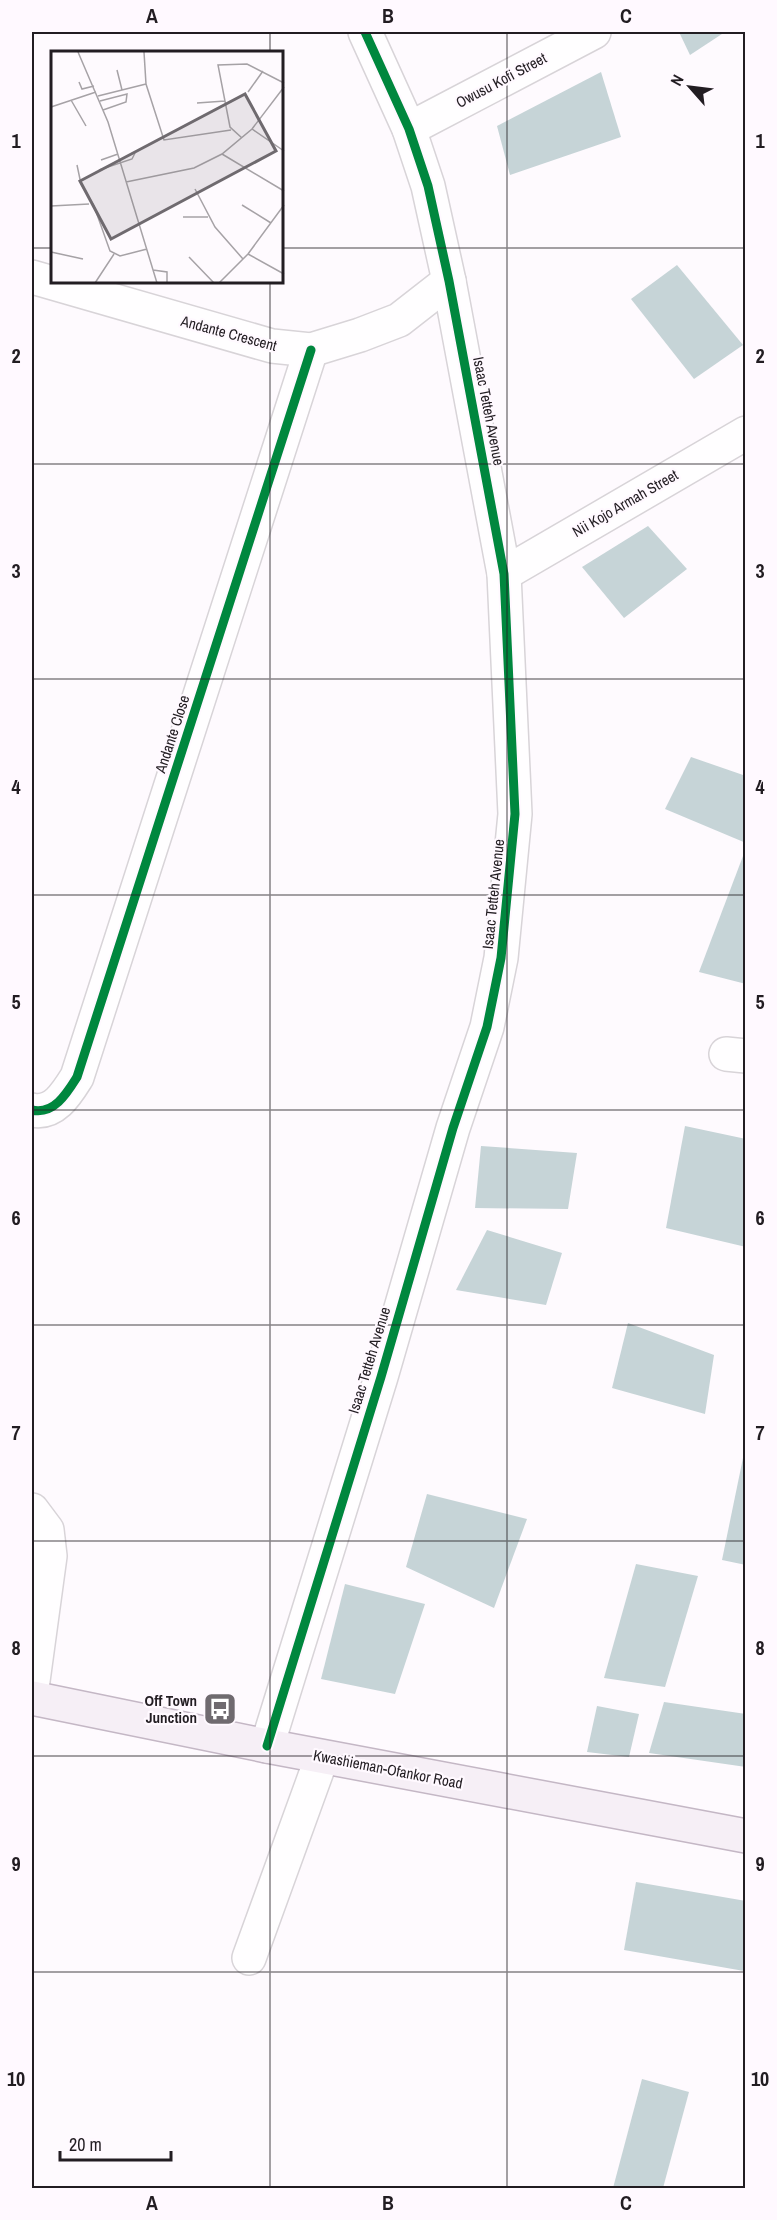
<svg xmlns="http://www.w3.org/2000/svg" width="777" height="2220" font-family="'Archivo Narrow',sans-serif">
<style>
.building{fill:#c6d4d7}
.lines{fill:none;stroke-linecap:round;stroke-linejoin:round}
.minor-casing{stroke:#d8d4d8;stroke-width:36}
.major-casing{stroke:#c4b7c5;stroke-width:36}
.minor{stroke:#fffeff;stroke-width:33}
.major{stroke:#f6eff6;stroke-width:33}
.cycleway-casing{stroke:#fff9ff;stroke-width:13}
.cycleway{stroke:#00873e;stroke-width:9}
.grid{fill:none;stroke:#221d22;stroke-width:1.5;stroke-opacity:0.55}
.labels{text-anchor:middle;dominant-baseline:central;stroke-width:4.5;stroke-linejoin:round;paint-order:stroke}
.street-label{font-size:15px;fill:#221d22;stroke:#fff9ff}
.poi-label{font-size:15px;font-weight:bold;fill:#221d22;stroke:#fff9ff;text-anchor:end}
.inset-road{fill:none;stroke:#a6a2a6;stroke-width:1.5}
.view{fill:#6f6a6f;fill-opacity:0.15;stroke:#6f6a6f;stroke-width:3}
.inset-edge{fill:none;stroke:#221d22;stroke-width:3}
.neatline{fill:none;stroke:#221d22;stroke-width:2}
.grid-label{font-size:20px;text-anchor:middle;font-weight:bold;fill:#221d22}
</style>
<rect width="100%" height="100%" fill="#fefafe"/>
<g class="building">
<path d="M679,32h46l-35,23z"/>
<path d="M601,72l20,65 -111,38 -13,-49z"/>
<path d="M677,265l66,80 -49,34 -63,-80z"/>
<path d="M648,526l39,43 -63,49 -42,-51z"/>
<path d="M691,757l55,19v67l-81,-34z"/>
<path d="M743,856h3v128l-47,-12z"/>
<path d="M685,1126l61,13v108l-80,-19z"/>
<path d="M481,1146l96,7 -9,56 -93,-1z"/>
<path d="M487,1230l75,23 -16,52 -90,-15z"/>
<path d="M628,1323l86,32 -9,59 -93,-26z"/>
<path d="M744,1453h2v112l-24,-5z"/>
<path d="M427,1494l100,25 -33,89 -88,-41z"/>
<path d="M636,1564l62,12 -33,111 -61,-9z"/>
<path d="M345,1584l80,20 -30,90 -74,-15z"/>
<path d="M664,1702l82,12v53l-97,-14z"/>
<path d="M597,1706l42,8 -10,43 -42,-5z"/>
<path d="M636,1882l110,19 -2,70 -120,-21z"/>
<path d="M642,2079l47,13 -26,96h-50z"/>
</g>
<g class="lines">
<defs>
<g id="minor">
<path d="M409,129l185,-97"/>
<path d="M32,277l240,69 39,4 49,-15 39,-15 50,-39"/>
<path d="M504,574l242,-141"/>
<path d="M726,1054l20,2"/>
<path d="M32,1110c22,5 35,-17 45,-33l234,-727"/>
<path d="M32,1510l15,20 3,26 -18,132"/>
<path d="M267,1746l114,-369 72,-249 34,-101 14,-69 14,-144 -11,-240 -55,-293 -21,-95 -19,-57 -44,-97"/>
<path d="M249,1958l73,-201"/>
</g>
<path id="major" d="M32,1698l235,48 479,90"/>
</defs>
<use href="#minor" class="minor-casing"/>
<use href="#major" class="major-casing"/>
<use href="#minor" class="minor"/>
<use href="#major" class="major"/>
<defs>
<g id="cycleway">
<path d="M32,1110c22,5 35,-17 45,-33l234,-727"/>
<path d="M267,1746l114,-369 72,-249 34,-101 14,-69 14,-144 -11,-240 -55,-293 -21,-95 -19,-57 -44,-97"/>
</g>
</defs>
<use href="#cycleway" class="cycleway-casing"/>
<use href="#cycleway" class="cycleway"/>
</g>
<path class="grid" d="M270,32v20M507,32v2156M32,248h20M282,248h464M270,282v1906M32,464h714M32,679h714M32,895h714M32,1110h714M32,1325h714M32,1541h714M32,1756h714M32,1972h714"/>
<defs>
<symbol id="bus-square" viewBox="-11 -11 22 22"><rect x="-9" y="-9" width="18" height="18" rx="4" fill="#6f6a6f" stroke="#fff9ff"/><path d="M-5-6H5V4H4V6H2V4H-2V6H-4V4H-5ZM-3.5-4V0h7V-4ZM-3.5 1.2v1.5H-2V1.2ZM2 1.2v1.5H3.5V1.2Z" fill="#fff"/></symbol>
</defs>
<g fill-rule="evenodd">
<use href="#bus-square" x="201" y="1690" width="38" height="38"/>
</g>
<g class="labels">
<g class="street-label">
<text transform="translate(501 80) rotate(-28)">Owusu Kofi Street</text>
<text transform="translate(229 333) rotate(15)">Andante Crescent</text>
<text transform="translate(489 411) rotate(79)">Isaac Tetteh Avenue</text>
<text transform="translate(625 503) rotate(-30)">Nii Kojo Armah Street</text>
<text transform="translate(172 734) rotate(-72)">Andante Close</text>
<text transform="translate(493 894) rotate(-84)">Isaac Tetteh Avenue</text>
<text transform="translate(369 1360) rotate(-73)">Isaac Tetteh Avenue</text>
<text transform="translate(388 1769) rotate(11)">Kwashieman-Ofankor Road</text>
</g>
<g class="poi-label">
<text x="197" y="1700">Off Town<tspan x="197" dy="17">Junction</tspan></text>
</g>
</g>
<g transform="translate(51 51)">
<rect width="232" height="232" fill="#fefafe"/>
<path class="inset-road" d="M27,1l30,70 49,161M93,1l2,32 18,56 67,-10M66,19l5,20M28,31l3,7 12,-3M197,41l15,-21M47,45l48,-12M20,49l15,26M49,50l27,-7 -1,8 -23,8M146,52l28,-2M0,56l45,-15M201,78l32,22M191,87l-12,-11 -12,-62 29,-1 37,19M171,103l62,37M50,109l17,-6M26,114l4,19 13,22 16,45 10,5 27,-7M48,119l33,-11 3,-6M75,131l68,-14 28,-14 30,-25 32,-42M144,138l20,38 28,32M191,154l29,18M0,155l38,-2M132,166h25M0,201l32,7M197,203l36,20M138,206l25,26M102,219l14,2v11M44,232l19,-29M168,232l29,-29 36,-49"/>
<path class="view" d="M194,43l31,57 -165,88 -31,-58z"/>
<rect width="232" height="232" class="inset-edge"/>
</g>
<rect width="777" height="2220" fill="none" stroke="#fff9ff" stroke-width="66"/>
<g transform="translate(690 87) rotate(298)" stroke="#fff9ff" stroke-width="4.5" paint-order="stroke">
<path d="M0-4.5L10 22L0 15L-10 22Z" fill="#221d22"/>
<text y="-9" font-size="16" font-weight="bold" text-anchor="middle" fill="#221d22">N</text>
</g>
<path d="M60 2151v9h111v-9" fill="none" stroke="#221d22" stroke-width="3"/>
<text x="69" y="2151" font-size="18" fill="#221d22" stroke="#fff9ff" stroke-width="4.5" paint-order="stroke">20 m</text>
<rect x="33" y="33" width="711" height="2154" class="neatline"/>
<g class="grid-label">
<text x="152" y="23">A</text>
<text x="388" y="23">B</text>
<text x="626" y="23">C</text>
<text x="16" y="148">1</text>
<text x="760" y="148">1</text>
<text x="16" y="363">2</text>
<text x="760" y="363">2</text>
<text x="16" y="578">3</text>
<text x="760" y="578">3</text>
<text x="16" y="794">4</text>
<text x="760" y="794">4</text>
<text x="16" y="1009">5</text>
<text x="760" y="1009">5</text>
<text x="16" y="1225">6</text>
<text x="760" y="1225">6</text>
<text x="16" y="1440">7</text>
<text x="760" y="1440">7</text>
<text x="16" y="1655">8</text>
<text x="760" y="1655">8</text>
<text x="16" y="1871">9</text>
<text x="760" y="1871">9</text>
<text x="16" y="2086">10</text>
<text x="760" y="2086">10</text>
<text x="152" y="2210">A</text>
<text x="388" y="2210">B</text>
<text x="626" y="2210">C</text>
</g>
</svg>
